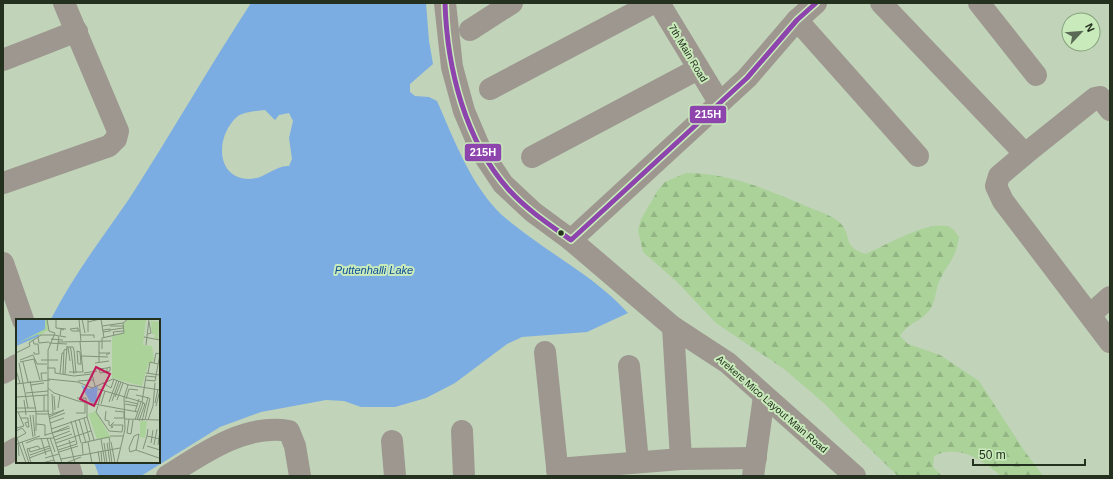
<svg xmlns="http://www.w3.org/2000/svg" width="1113" height="479" font-family="Arial,sans-serif">
<style>
.forest{fill:url(#forest-firs)}
.water{fill:#7bade2;fill-rule:evenodd}
.lines{fill:none;stroke-linecap:round;stroke-linejoin:round}
.minor{stroke:#9d978f;stroke-width:22}
.bus-1-casing{stroke:#c9ebbb;stroke-width:8}
.bus-1{stroke:#8e44ad;stroke-width:5}
.bus-dot{fill:#24311f;stroke:#c9ebbb;stroke-width:1.5}
.labels{text-anchor:middle;dominant-baseline:central;stroke-width:4;stroke-linejoin:round;paint-order:stroke}
.street-label{font-size:10px;fill:#24311f;stroke:#c9ebbb}
.water-label{font-size:11px;font-style:italic;fill:#0c4d9a;stroke:#c9ebbb}
.inset-river{fill:none;stroke:#7bade2;stroke-width:2}
.inset-road{fill:none;stroke:#82927b;stroke-width:1}
.view{fill:#c2185b;fill-opacity:0.15;stroke:#c2185b;stroke-width:2}
.inset-edge{fill:none;stroke:#24311f;stroke-width:2}
.line-badge{stroke:#c9ebbb;stroke-width:1.5}
.badge-label{font-size:11px;text-anchor:middle;font-weight:bold;fill:#fff}
</style>
<defs>
<pattern id="forest-firs" width="22" height="20" patternUnits="userSpaceOnUse"><rect width="22" height="20" fill="#aad299"/><path d="M5 1l3.5 6h-7zM16 11l3.5 6h-7z" fill="#92b583"/></pattern>
</defs>
<rect width="100%" height="100%" fill="#c1d3b9"/>
<path class="forest" d="M686,173c43,0 83,17 122,34 10,4 23,8 31,15 15,14 1,24 27,32 19,-8 67,-37 85,-26 3,1 6,7 8,9 -3,22 -11,25 -19,43 -6,12 -3,24 -14,34 -10,10 -17,8 -26,22l8,8 32,11 39,26 44,68 20,27h-42c-18,-16 -43,-33 -67,-20l-1,11 9,9h-44l-57,-55 -16,-17 -41,-35 -68,-46 -40,-42 -33,-29 -5,-22 3,-11 17,-29 7,-8z"/>
<path class="water" d="M251,3h175l3,38 4,23 -23,20v8l5,4 14,1 8,4c16,36 31,77 58,107 10,11 23,20 35,29 34,25 70,45 98,76l-41,19 -65,5 -15,7 -52,39 -29,15 -31,9h-34l-17,-6 -18,-1 -65,12 -41,15 -79,49h-42l-5,-14h65v-142l-108,-1c22,-43 51,-81 78,-120 42,-65 80,-132 122,-196zM265,110l10,10 4,-5 10,-2 4,8 -4,17 3,21 -3,7c-14,-1 -24,13 -40,13 -35,-1 -33,-45 -11,-63 6,-4 19,-5 27,-6z"/>
<g class="lines">
<g class="minor">
<path d="M445,3l7,64 12,44 17,40 22,33 30,28 38,28 102,87 55,36 127,113"/>
<path d="M659,3l60,99"/>
<path d="M881,3l144,151"/>
<path d="M979,3l57,72"/>
<path d="M797,20l121,136"/>
<path d="M470,30l42,-27"/>
<path d="M3,60l74,-29"/>
<path d="M490,89l163,-86"/>
<path d="M1110,110l-10,-13 -5,1 -70,56 -26,22 -3,10 7,15 107,141"/>
<path d="M532,157l166,-88"/>
<path d="M3,183l106,-37 7,-7 2,-8 -54,-128"/>
<path d="M571,240l176,-162 50,-58 19,-17"/>
<path d="M3,263l20,57"/>
<path d="M1090,315l20,-18"/>
<path d="M545,352l13,124"/>
<path d="M629,366l9,96"/>
<path d="M3,373l14,-8"/>
<path d="M462,431l2,45"/>
<path d="M392,441l3,35"/>
<path d="M3,456l14,-8"/>
<path d="M681,459l75,-1"/>
<path d="M68,462l4,14"/>
<path d="M557,469l124,-10 -8,-132"/>
<path d="M167,476c35,-22 78,-53 122,-45l6,15 5,30"/>
<path d="M753,476l11,-80"/>
</g>
<defs>
<path id="bus-1" d="M445,3c2,65 20,138 64,187 18,20 41,35 62,50l176,-162 50,-58 19,-17"/>
</defs>
<use href="#bus-1" class="bus-1-casing"/>
<use href="#bus-1" class="bus-1"/>
</g>
<circle class="bus-dot" cx="561" cy="233" r="3.5"/>
<g class="labels">
<g class="street-label">
<text transform="translate(688 53) rotate(59)">7th Main Road</text>
<text transform="translate(772 404) rotate(41)">Arekere Mico Layout Main Road</text>
</g>
<g class="water-label">
<text x="374" y="270">Puttenhalli Lake</text>
</g>
</g>
<g transform="translate(16 319)">
<rect width="144" height="144" fill="#c1d3b9"/>
<path d="M0,0h31l1,11 -19,12 -1,-3 -12,6zM135,2l8,1 -1,17 -4,-1 1,-4h-3zM80,92v1l15,26 -14,1 -9,-25zM124,102h7l-2,17 -5,-1z" fill="#aad299"/>
<path d="M113,0h17l-3,26 9,1 2,14 -6,5 -6,21 -30,-8v-41l12,-4 -1,-9z" fill="#aad299"/>
<path d="M0,0h29v10l-29,15zM65,66l8,4 9,-3 -2,17 -6,-1z" fill="#7bade2"/>
<path class="inset-river" d="M0,26l23,-10"/>
<path class="inset-road" d="M31,0l2,12 6,2 -7,17v61l4,21 10,31M40,0v9l10,1M63,0l2,23M66,0l3,14M85,0l3,19M72,3l12,-3M86,7l21,-3M94,7h13M48,11l-3,-1 -1,7 6,1M87,11l7,-1v2l-7,1M94,11l13,-2M62,12v-3l-8,1 2,2h8M72,13v-13M132,15l3,-1 -2,-11M38,16l5,1 -2,15M64,16h14v3M98,16l-1,-3 10,-1M22,18l1,6 10,-1M128,18l16,3M35,20l12,1M17,21l1,4h4l1,10h-5v-2M83,22v22M42,23l53,-1M33,24l18,1M130,26l3,-26M51,28h3l1,3 3,24M52,28l2,14M54,28h3l1,3 2,23M86,30v-11l22,-5 -1,-10 5,-4M61,32l3,1 1,12h-3zM0,34l14,-7 -1,-3 12,-8h13M83,34h11l-4,2M66,37l26,1M4,41l13,-5 4,9h10M25,41h17M4,43l14,-3 6,21M7,43l5,20M3,44l9,45M79,44l14,-2M138,44l2,-10 4,1M31,49h8v5l19,3 18,-2 3,12M0,51l4,13M53,53h14l-3,-30M91,53v-4l-8,1 1,4 7,-1 3,-1v-4l-3,1M44,54l2,-20h2M68,54l13,-2M130,54l14,2M132,54l2,-11 8,2M47,55l1,-24 3,-1M49,55l2,-28M32,60l30,3 14,6 21,-9 16,6 31,5 -4,16M26,61l-1,-7h6M129,61l10,1 5,-27M14,62l6,30v20M62,62l15,-1M87,64l8,5 3,-9M0,65l34,-4M15,66l13,-2M32,69l6,5 24,8 60,11M82,70l44,13M10,74l22,-2M36,75l1,19M28,76v16M120,76l13,3M38,77l1,14M0,78l32,-2M99,78l6,-15M61,79h9v5M108,79l4,-13M110,80l3,-10 9,1M8,81l2,15M101,81l6,-17M96,82l7,-20M109,82l13,3M93,83l8,-22M126,83l4,-26 10,1M71,84v14l7,23M139,84l3,-14M85,85l4,-13M109,85l12,2M82,86l4,-15M82,87l-2,6 13,19 13,1 1,-7h-12l3,-3M0,89h20M42,89l2,-13M90,92l-1,9 4,1v4l4,2 -2,1M0,93l33,-1M119,93l4,-13M60,94h9v-10M20,95h13M14,96l3,22M17,96l2,21M33,96l15,-5 -15,7M5,99h7v3l1,6h-2l-2,-4 3,-1M68,99l6,23M98,99h10v-6l-9,-1M33,100l16,-6M63,100l7,24M109,100l35,1M113,100l-2,14 4,1 2,-14M59,101l6,23M119,101l6,-18M121,101l6,-17 2,1 -3,-2M129,101l5,-22M132,101l5,-14 2,-23M123,102l6,-17M126,102l6,-24M34,104l14,-5M0,105l1,4 7,-2 -6,-14M20,105l9,1v11M35,110l36,-12M132,110l-1,7 13,3M0,112l6,-3 4,5M10,114l-9,5 9,25M36,114l17,-7M29,116l25,-7M94,117h13M38,118l16,-6M25,119l5,17M31,119l8,25M34,119l5,14M85,120l4,24M39,121l17,-6M53,121l6,23M6,123l7,21M72,123l4,21M93,123l3,21M95,123l4,21M2,124l1,13M10,124l10,-4 18,-1M40,124l35,-12M88,124l3,20M91,124l3,20M135,124l2,-13M0,125l24,-8M138,126l3,-16M142,126l2,-15M131,127l13,4M41,128l18,-6M13,129l1,4 20,-6M113,129l5,-12 5,-2 -3,16M113,129l1,4 6,-2 23,8M127,130l4,-13M42,131l19,-6 -6,-23M82,132l2,12M85,132l1,12M43,133l19,-6M67,135l-1,-11 27,-6 1,5M14,136l20,-7M13,139l22,-8M29,139l14,-4M45,140l59,-11M15,144l-4,-14 11,-3 2,3M26,144l12,-3M50,144l15,-6M101,144l8,-34 -1,-31"/>
<path class="view" d="M80,48l14,7 -16,32 -14,-7z"/>
<rect width="144" height="144" class="inset-edge"/>
</g>
<g class="line-badge">
<rect x="689" y="105" width="38" height="19" rx="4" fill="#8e44ad"/>
<rect x="464" y="143" width="38" height="19" rx="4" fill="#8e44ad"/>
</g>
<g class="badge-label">
<text x="708" y="118">215H</text>
<text x="483" y="156">215H</text>
</g>
<rect width="1113" height="479" fill="none" stroke="#24311f" stroke-width="8"/>
<g transform="translate(1081 32) rotate(64)"><circle r="19" fill="#c9ebbb" stroke="#87a17d"/>
<path d="M0-3L7 15L0 10L-7 15Z" fill="#5b6a55"/>
<text y="-6" font-size="11" font-weight="bold" text-anchor="middle" fill="#24311f">N</text>
</g>
<path d="M973 459v6h112v-6" fill="none" stroke="#24311f" stroke-width="2"/>
<text x="979" y="459" font-size="12" fill="#24311f" stroke="#c9ebbb" stroke-width="3" paint-order="stroke">50 m</text>
</svg>
